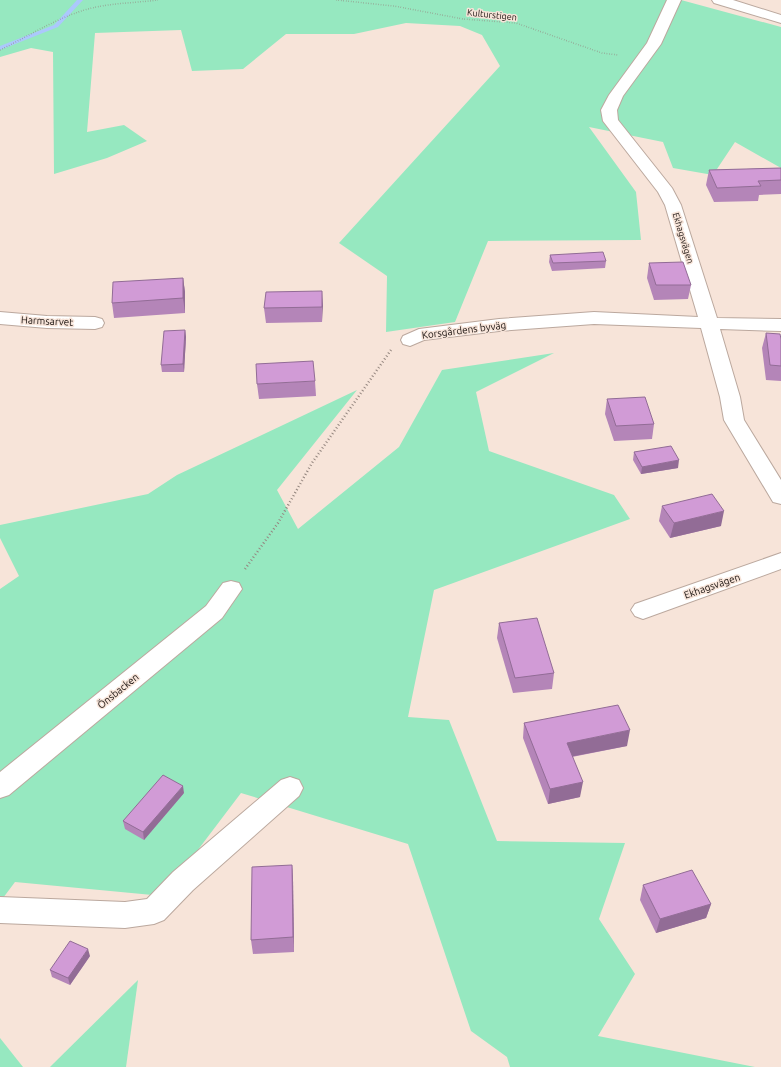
<svg xmlns="http://www.w3.org/2000/svg" width="781" height="1067" font-family="Ubuntu,sans-serif">
<style>
.green{fill:#96e8c0}
.lines{fill:none;stroke-linecap:round;stroke-linejoin:round}
.stream{fill:#abc8fc;fill-rule:evenodd}
.street-casing{stroke:#bba89e;stroke-width:2}
.path-far1{stroke:#94867f;stroke-width:1.5;stroke-dasharray:0.5 2;stroke-linecap:butt}
.path{stroke:#94867f;stroke-width:2.5;stroke-dasharray:1 2.5;stroke-linecap:butt}
.street{fill:#fff;fill-rule:evenodd}
.wall{fill:#b485b8}
.shaded-wall{fill:#926c96}
.building{fill:#d19bd6;stroke:#926c96}
.labels{text-anchor:middle;dominant-baseline:central;stroke-width:3;stroke-linejoin:round;paint-order:stroke}
.far-street-label{font-size:9px;fill:#18110e;stroke:#f7e4d9}
.street-label{font-size:10px;fill:#18110e;stroke:#f7e4d9}
</style>
<rect width="100%" height="100%" fill="#f7e4d9"/>
<g class="green">
<path d="M0,0h681l100,27v141l-46,-26 -22,33 -40,-7 -10,-26 -74,-15 47,65 5,48 -153,1 -33,81 -69,10 1,-56 -48,-33 161,-177 -18,-31 -22,-9 -54,-3 -52,11h-68l-43,35 -51,2 -11,-41 -86,3 -8,99 37,-7 23,16 -40,17 -53,16 -1,-122 -22,-4 -31,9z"/>
<path d="M554,353l-78,39 13,59 125,44 16,24 -196,71 -26,127 41,3 48,121 128,2 -26,76 36,55 -37,62 157,31h-245l-3,-10 -36,-26 -63,-187 -167,-51 -78,103 -148,-14 -15,20v-313l19,-13 -19,-38v-13l148,-31 29,-19 180,-85 -80,100 21,39 101,-82 43,-77z"/>
<path d="M138,980l-12,87h-76z"/>
<path d="M0,1038l23,29h-23z"/>
</g>
<g class="lines">
<path class="stream" d="M77,0h6l-25,27 -58,23v-4l54,-21z"/>
<defs>
<g id="street">
<path d="M667,0h14l-20,44 -38,52 -6,14 1,10 54,68 9,17 36,113 64,1v12l-61,-2 20,68 4,23 37,60v24l-8,-2 -49,-82 -4,-23 -19,-69 -107,-4 -95,7 -75,9 -14,6 -7,-2 -2,-4 2,-4 16,-7 80,-10 95,-7 104,5 -33,-112 -7,-13 -55,-71 -2,-11 8,-15 38,-52z"/>
<path d="M712,0h21l48,15v8l-67,-20z"/>
<path d="M0,312l47,4 48,1 7,2 2,4 -2,4 -7,2 -48,-1 -47,-4z"/>
<path d="M781,553v16l-138,50 -8,-3 -4,-6 4,-6z"/>
<path d="M231,581l8,2 3,6 -20,29 -213,177 -9,3v-26l206,-166 17,-23z"/>
<path d="M290,777l9,3 4,8 -4,8 -106,94 -29,30 -10,4 -29,4 -125,-5v-26l125,5 22,-3 26,-27 108,-92z"/>
</g>
</defs>
<use href="#street" class="street-casing"/>
<g class="path-far1">
<path d="M336,0l58,6 69,13 53,4 86,30 16,2"/>
<path d="M0,50c29,-14 56,-32 88,-41 22,-6 47,-6 70,-9"/>
</g>
<path class="path" d="M245,569l33,-46 34,-60 79,-113"/>
<use href="#street" class="street"/>
</g>
<g class="wall">
<path d="M781,168v26l-22,1 -1,6 -44,1 -8,-17 3,-15z"/>
<path d="M550,255l56,6 -1,7 -53,3 -3,-9z"/>
<path d="M649,263l42,22 -3,14 -34,1 -7,-22z"/>
<path d="M183,278l2,14v21l-71,5 -2,-15z"/>
<path d="M322,291v31l-56,1 -2,-15z"/>
<path d="M185,330l1,7 -2,35h-22l-1,-7z"/>
<path d="M766,333l15,6v42l-15,-1 -4,-32z"/>
<path d="M315,381l1,15 -57,3 -2,-15z"/>
<path d="M607,399l47,25 -2,15 -38,2 -9,-27z"/>
<path d="M634,452l44,16 -37,6 -8,-14z"/>
<path d="M662,506l59,20 -51,12 -11,-17z"/>
<path d="M499,623l55,50 -2,16 -39,4 -16,-55z"/>
<path d="M524,723l103,23 -55,11 8,40 -32,7 -25,-66z"/>
<path d="M184,793l-40,47 -19,-11 -2,-8z"/>
<path d="M292,865l1,14 1,73 -41,2 -2,-14z"/>
<path d="M643,885l68,19 -5,14 -50,15 -16,-33z"/>
<path d="M90,956l-20,29 -18,-8 -2,-7z"/>
</g>
<g class="shaded-wall">
<path d="M183,278l2,14v21l-2,-15z"/>
<path d="M322,291l1,15 -1,16z"/>
<path d="M185,330l1,7 -2,35 -1,-8z"/>
<path d="M679,460l-1,8 -37,6 1,-7z"/>
<path d="M724,511l-3,15 -51,12 4,-15z"/>
<path d="M630,730l-3,16 -63,12 3,-15z"/>
<path d="M583,782l-3,15 -32,7 2,-15z"/>
<path d="M183,786l1,7 -40,47 -1,-8z"/>
<path d="M292,865l1,14 1,73 -1,-15z"/>
<path d="M711,904l-5,14 -50,15 4,-14z"/>
<path d="M88,949l2,7 -20,29 -2,-7z"/>
</g>
<g class="building">
<path d="M781,168v12l-23,1 3,5 -44,2 -8,-18z"/>
<path d="M603,252l3,9 -53,2 -3,-8z"/>
<path d="M683,262l8,23h-35l-7,-22z"/>
<path d="M183,278v20l-71,5 1,-21z"/>
<path d="M322,291v16l-58,1 2,-16z"/>
<path d="M185,330l-2,34 -22,1 3,-34z"/>
<path d="M766,333l14,1 1,5v27l-11,-1z"/>
<path d="M313,361l2,20 -58,3 -1,-20z"/>
<path d="M645,397l9,27 -38,2 -9,-27z"/>
<path d="M671,446l8,14 -37,7 -8,-15z"/>
<path d="M712,494l12,17 -50,12 -12,-17z"/>
<path d="M537,618l17,55 -39,5 -16,-55z"/>
<path d="M618,705l12,25 -63,13 16,39 -33,7 -26,-66z"/>
<path d="M163,775l20,11 -40,46 -20,-11z"/>
<path d="M292,865l1,72 -42,3 1,-73z"/>
<path d="M692,870l19,34 -51,15 -17,-34z"/>
<path d="M70,941l18,8 -20,29 -18,-8z"/>
</g>
<g class="labels">
<g class="far-street-label">
<text transform="translate(492 15) rotate(6)">Kulturstigen</text>
<text transform="translate(683 238) rotate(73)">Ekhagsvägen</text>
</g>
<g class="street-label">
<text transform="translate(47 321) rotate(3)">Harmsarvet</text>
<text transform="translate(464 330) rotate(-7)">Korsgårdens byväg</text>
<text transform="translate(712 586) rotate(-19)">Ekhagsvägen</text>
<text transform="translate(118 691) rotate(-39)">Önsbacken</text>
</g>
</g>
</svg>
